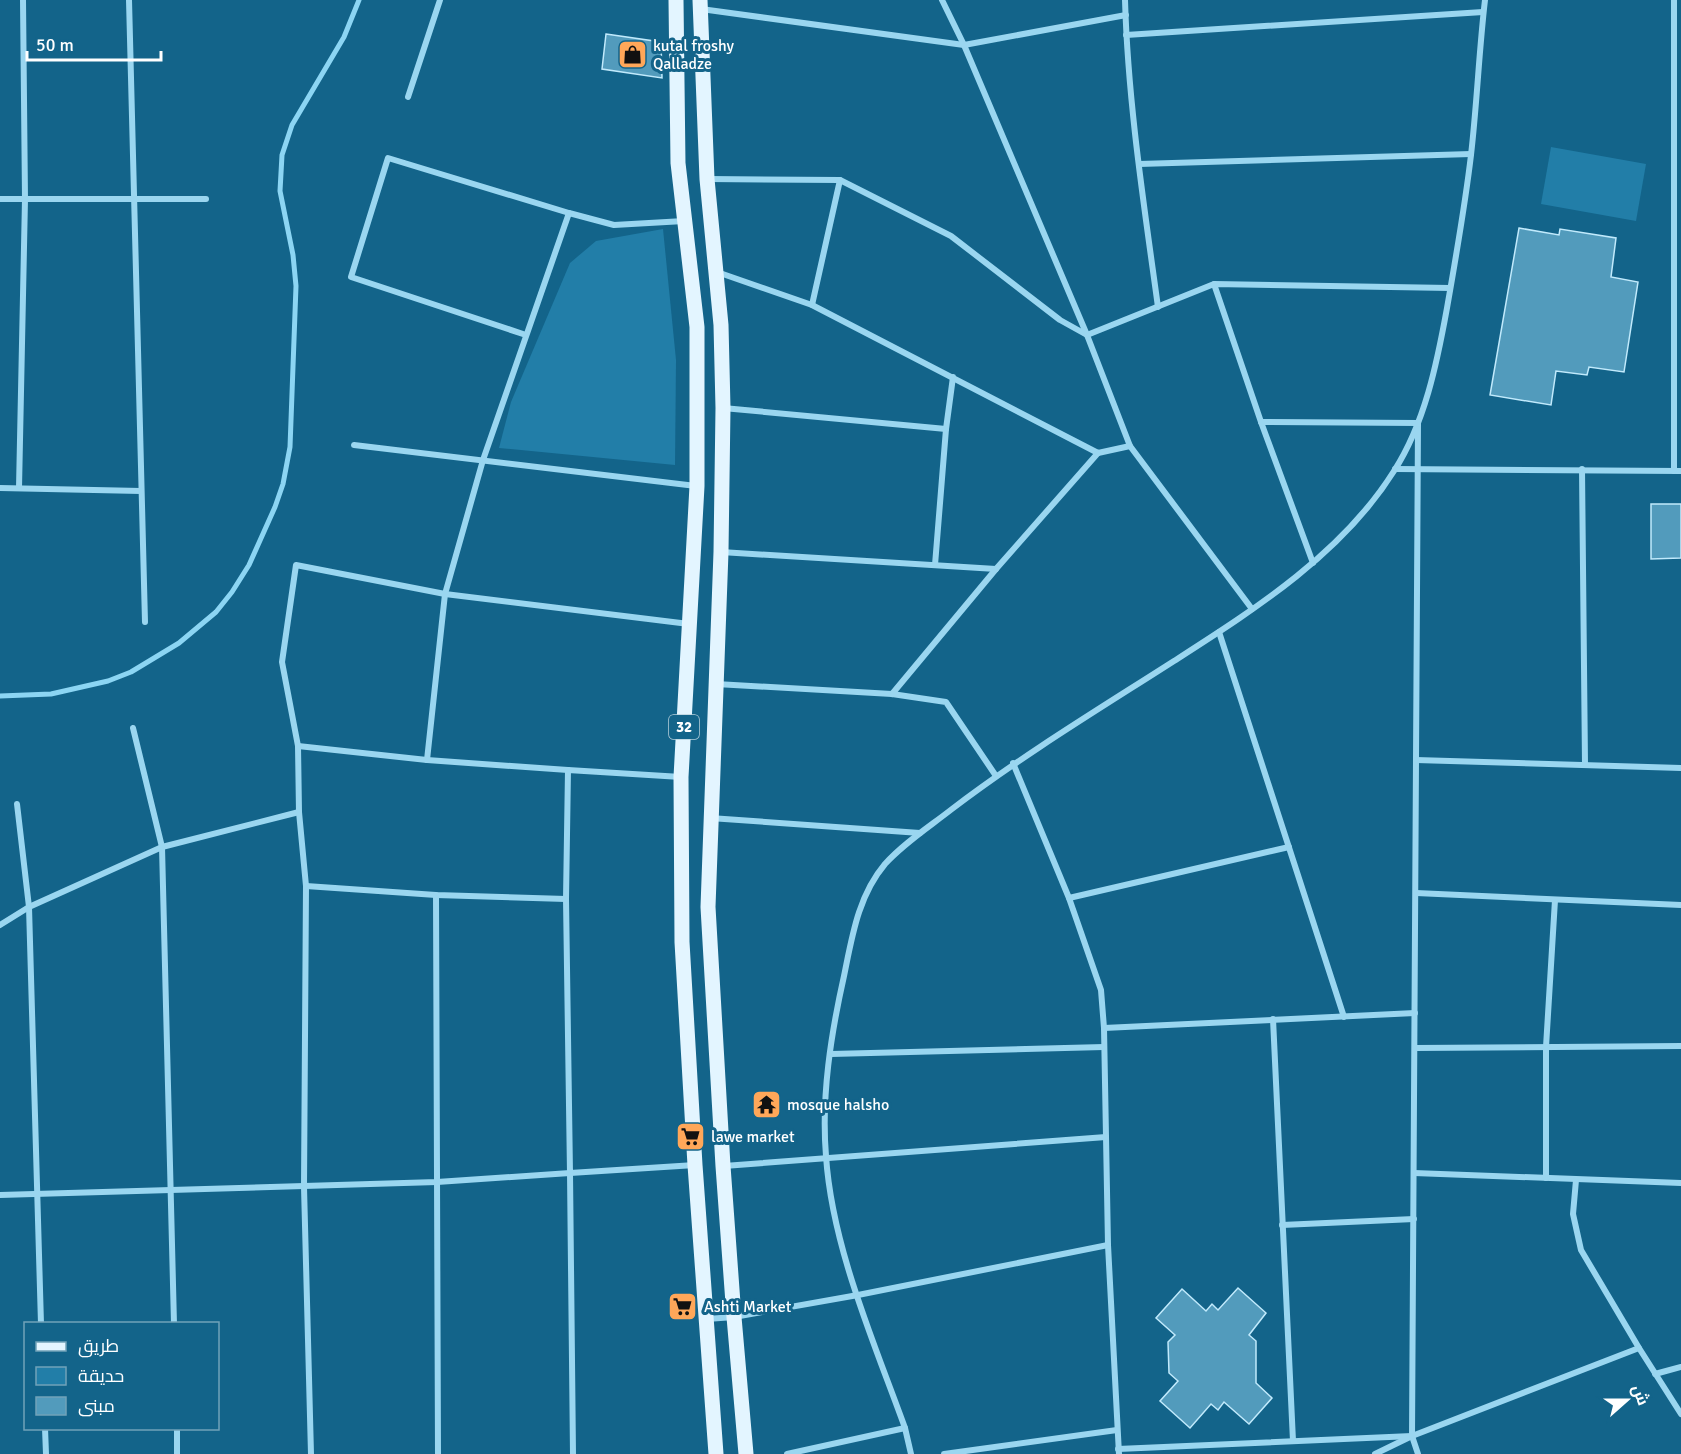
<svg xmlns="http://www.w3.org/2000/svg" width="1681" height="1454" font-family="Signika,Cairo,sans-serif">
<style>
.green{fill:#227ea8}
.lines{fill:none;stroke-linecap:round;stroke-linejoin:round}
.stream{stroke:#8cd5f3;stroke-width:5}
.building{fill:#529bbc;stroke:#c1eafc;stroke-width:1.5}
.minor{stroke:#9ad6f0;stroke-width:6}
.primary{stroke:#e3f5ff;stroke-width:15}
.labels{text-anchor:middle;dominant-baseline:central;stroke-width:6;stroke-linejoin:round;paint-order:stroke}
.shield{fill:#13648a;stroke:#b8d0dc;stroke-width:1.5}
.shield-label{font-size:15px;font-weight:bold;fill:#fff}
.poi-label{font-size:16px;fill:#fff;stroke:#13648a;text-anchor:start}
</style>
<rect width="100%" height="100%" fill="#13648a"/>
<g class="green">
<path d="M1551,147l95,17 -10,57 -95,-17z"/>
<path d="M663,229l13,131 -1,105 -176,-17 12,-46 59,-139 26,-22z"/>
</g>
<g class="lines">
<path class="stream" d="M0,696l51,-2 57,-13 23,-9 48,-29 37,-31 16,-20 17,-27 26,-58 8,-23 7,-37 6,-161 -3,-31 -13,-64 2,-36 10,-30 52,-88 15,-37"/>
</g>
<g class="building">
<path d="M606,34l55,8 1,36 -60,-9z"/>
<path d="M1519,228l40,7 1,-6 56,9 -5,39 27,5 -14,90 -35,-5 -2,8 -31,-4 -5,34 -61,-10z"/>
<path d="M1651,504h30v54l-30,1z"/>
<path d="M1238,1288l28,25 -17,22 7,6v42l16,15 -23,26 -25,-22 -6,8 -7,-6 -21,24 -30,-27 18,-20 -9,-8 -1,-31 7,-7 -19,-17 26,-29 24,22 6,-7 6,6z"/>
</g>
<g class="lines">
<g class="minor">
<path d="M129,0l16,622"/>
<path d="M942,0l22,45 123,290 43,111 122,163"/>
<path d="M1125,0c3,103 19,205 33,307"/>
<path d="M701,9l263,36 162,-30"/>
<path d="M1126,35l357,-23"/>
<path d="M408,97l32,-97"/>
<path d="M1139,164l332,-10"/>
<path d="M708,179l132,1 111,56 109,84 27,15 127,-51 236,4"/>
<path d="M0,199h206"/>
<path d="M717,272l95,33 286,148 32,-7"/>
<path d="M1214,284l47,138 52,141"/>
<path d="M812,305l28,-125"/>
<path d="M526,335l-175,-58 37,-119 181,55 45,12 70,-4"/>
<path d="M723,408l223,21"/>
<path d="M1261,422l157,1 -6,1013 6,18"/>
<path d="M354,445l342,41"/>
<path d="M1395,469l286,2"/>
<path d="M1582,469l3,296"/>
<path d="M1674,471v-471"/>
<path d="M0,488l141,3"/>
<path d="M19,488l6,-289 -2,-199"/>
<path d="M721,552l275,17"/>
<path d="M935,565l11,-136 7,-52"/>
<path d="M1219,632l125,385"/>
<path d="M716,684l176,10 54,8 50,74"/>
<path d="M892,694l104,-125 102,-116"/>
<path d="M133,728l29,119 12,477"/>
<path d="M298,746l129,14 141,10"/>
<path d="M427,760l18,-166 38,-134 86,-247"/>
<path d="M1416,760l265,8"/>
<path d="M1013,763l56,135 32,92 3,38 4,217 11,209"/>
<path d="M681,777l-113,-7 -2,129 4,274 125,-8"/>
<path d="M17,804l12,103 12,417"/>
<path d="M710,818l210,15"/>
<path d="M306,886l130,9 130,4"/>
<path d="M1416,893l265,12"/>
<path d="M436,895l2,559"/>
<path d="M1069,898l220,-51"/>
<path d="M0,925l29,-18 133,-60 137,-35"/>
<path d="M1273,1019l20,422"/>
<path d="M1104,1028l311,-15"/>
<path d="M1415,1048l266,-2"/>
<path d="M831,1054l273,-7"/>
<path d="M724,1166l382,-29"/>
<path d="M1414,1173l267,10"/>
<path d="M1546,1178v-131l9,-147"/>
<path d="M1576,1180l-3,34 8,36 58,98 42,66"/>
<path d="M0,1195l437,-13 133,-9 3,281"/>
<path d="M1282,1225l132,-6"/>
<path d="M707,1319l27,-2 124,-22 250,-50"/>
<path d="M1655,1374l26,-7"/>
<path d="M45,1428l1,26"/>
<path d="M177,1428v26"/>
<path d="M1118,1449l294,-13"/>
<path d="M311,1454l-7,-267 2,-301 -7,-74 -1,-66 -16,-84 14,-97 149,29 244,30"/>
<path d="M787,1454l118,-26"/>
<path d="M911,1454l-6,-26c-31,-86 -73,-181 -79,-272 -5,-60 5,-122 18,-180 8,-39 14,-80 41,-112 19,-21 44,-37 67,-55 71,-54 147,-100 222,-148 81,-52 168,-107 220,-190 31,-48 43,-108 53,-163 9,-51 18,-102 24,-153 6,-52 8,-104 14,-155"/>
<path d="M944,1454l173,-24"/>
<path d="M1375,1454l37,-18 227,-88"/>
</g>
<g class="primary">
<path d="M676,0l2,163 19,164v159l-16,291 1,165 13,223 21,289"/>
<path d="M700,0l7,179 14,146 2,83 -2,144 -13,355 15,259 11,151 12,137"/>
</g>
</g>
<defs>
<symbol id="shop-square" viewBox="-11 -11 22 22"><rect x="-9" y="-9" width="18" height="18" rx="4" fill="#ffa759" stroke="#13648a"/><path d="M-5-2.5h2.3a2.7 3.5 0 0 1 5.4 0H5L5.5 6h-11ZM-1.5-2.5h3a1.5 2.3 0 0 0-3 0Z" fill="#111"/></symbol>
<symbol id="temple-square" viewBox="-11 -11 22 22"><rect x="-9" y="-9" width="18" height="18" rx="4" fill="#ffa759" stroke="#13648a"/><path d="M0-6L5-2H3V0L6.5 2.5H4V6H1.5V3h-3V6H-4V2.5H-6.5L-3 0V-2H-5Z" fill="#111"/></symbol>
<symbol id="supermarket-square" viewBox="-11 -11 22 22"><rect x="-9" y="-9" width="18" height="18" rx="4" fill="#ffa759" stroke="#13648a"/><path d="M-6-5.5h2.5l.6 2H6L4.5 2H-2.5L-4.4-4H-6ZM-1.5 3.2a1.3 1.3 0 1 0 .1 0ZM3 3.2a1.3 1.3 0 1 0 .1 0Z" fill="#111"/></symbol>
</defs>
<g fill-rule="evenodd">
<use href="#shop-square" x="616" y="38" width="33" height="33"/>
<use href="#temple-square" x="750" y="1088" width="33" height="33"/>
<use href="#supermarket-square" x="674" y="1120" width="33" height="33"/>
<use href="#supermarket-square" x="666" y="1290" width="33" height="33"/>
</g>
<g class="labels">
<rect class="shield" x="669" y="715" width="30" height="24" rx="4.5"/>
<g class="shield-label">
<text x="684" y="727">32</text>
</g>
<g class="poi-label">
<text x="653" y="46">kutal froshy<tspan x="653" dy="18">Qalladze</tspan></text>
<text x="787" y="1105">mosque halsho</text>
<text x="711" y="1137">lawe market</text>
<text x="704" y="1307">Ashti Market</text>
</g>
</g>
<rect x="24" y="1322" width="195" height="108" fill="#13648a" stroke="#71a2b9" stroke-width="1.5"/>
<rect x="36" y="1342" width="30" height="9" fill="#e3f5ff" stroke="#71a2b9" stroke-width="1.5"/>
<text x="78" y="1352" font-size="18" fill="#ffffff">طريق</text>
<rect x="36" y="1367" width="30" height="18" fill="#227ea8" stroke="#71a2b9" stroke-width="1.5"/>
<text x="78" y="1382" font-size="18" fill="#ffffff">حديقة</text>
<rect x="36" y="1397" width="30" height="18" fill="#529bbc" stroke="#71a2b9" stroke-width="1.5"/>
<text x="78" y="1412" font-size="18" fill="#ffffff">مبنى</text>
<g transform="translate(1627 1400) rotate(69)" stroke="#13648a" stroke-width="4.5" paint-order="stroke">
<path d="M0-4.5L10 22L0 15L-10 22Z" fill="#ffffff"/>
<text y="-9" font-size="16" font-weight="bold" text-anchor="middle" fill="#ffffff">ش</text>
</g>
<path d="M27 51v9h134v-9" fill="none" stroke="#ffffff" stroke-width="3"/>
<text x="36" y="51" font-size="18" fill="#ffffff" stroke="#13648a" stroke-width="4.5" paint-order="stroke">50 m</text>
</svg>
